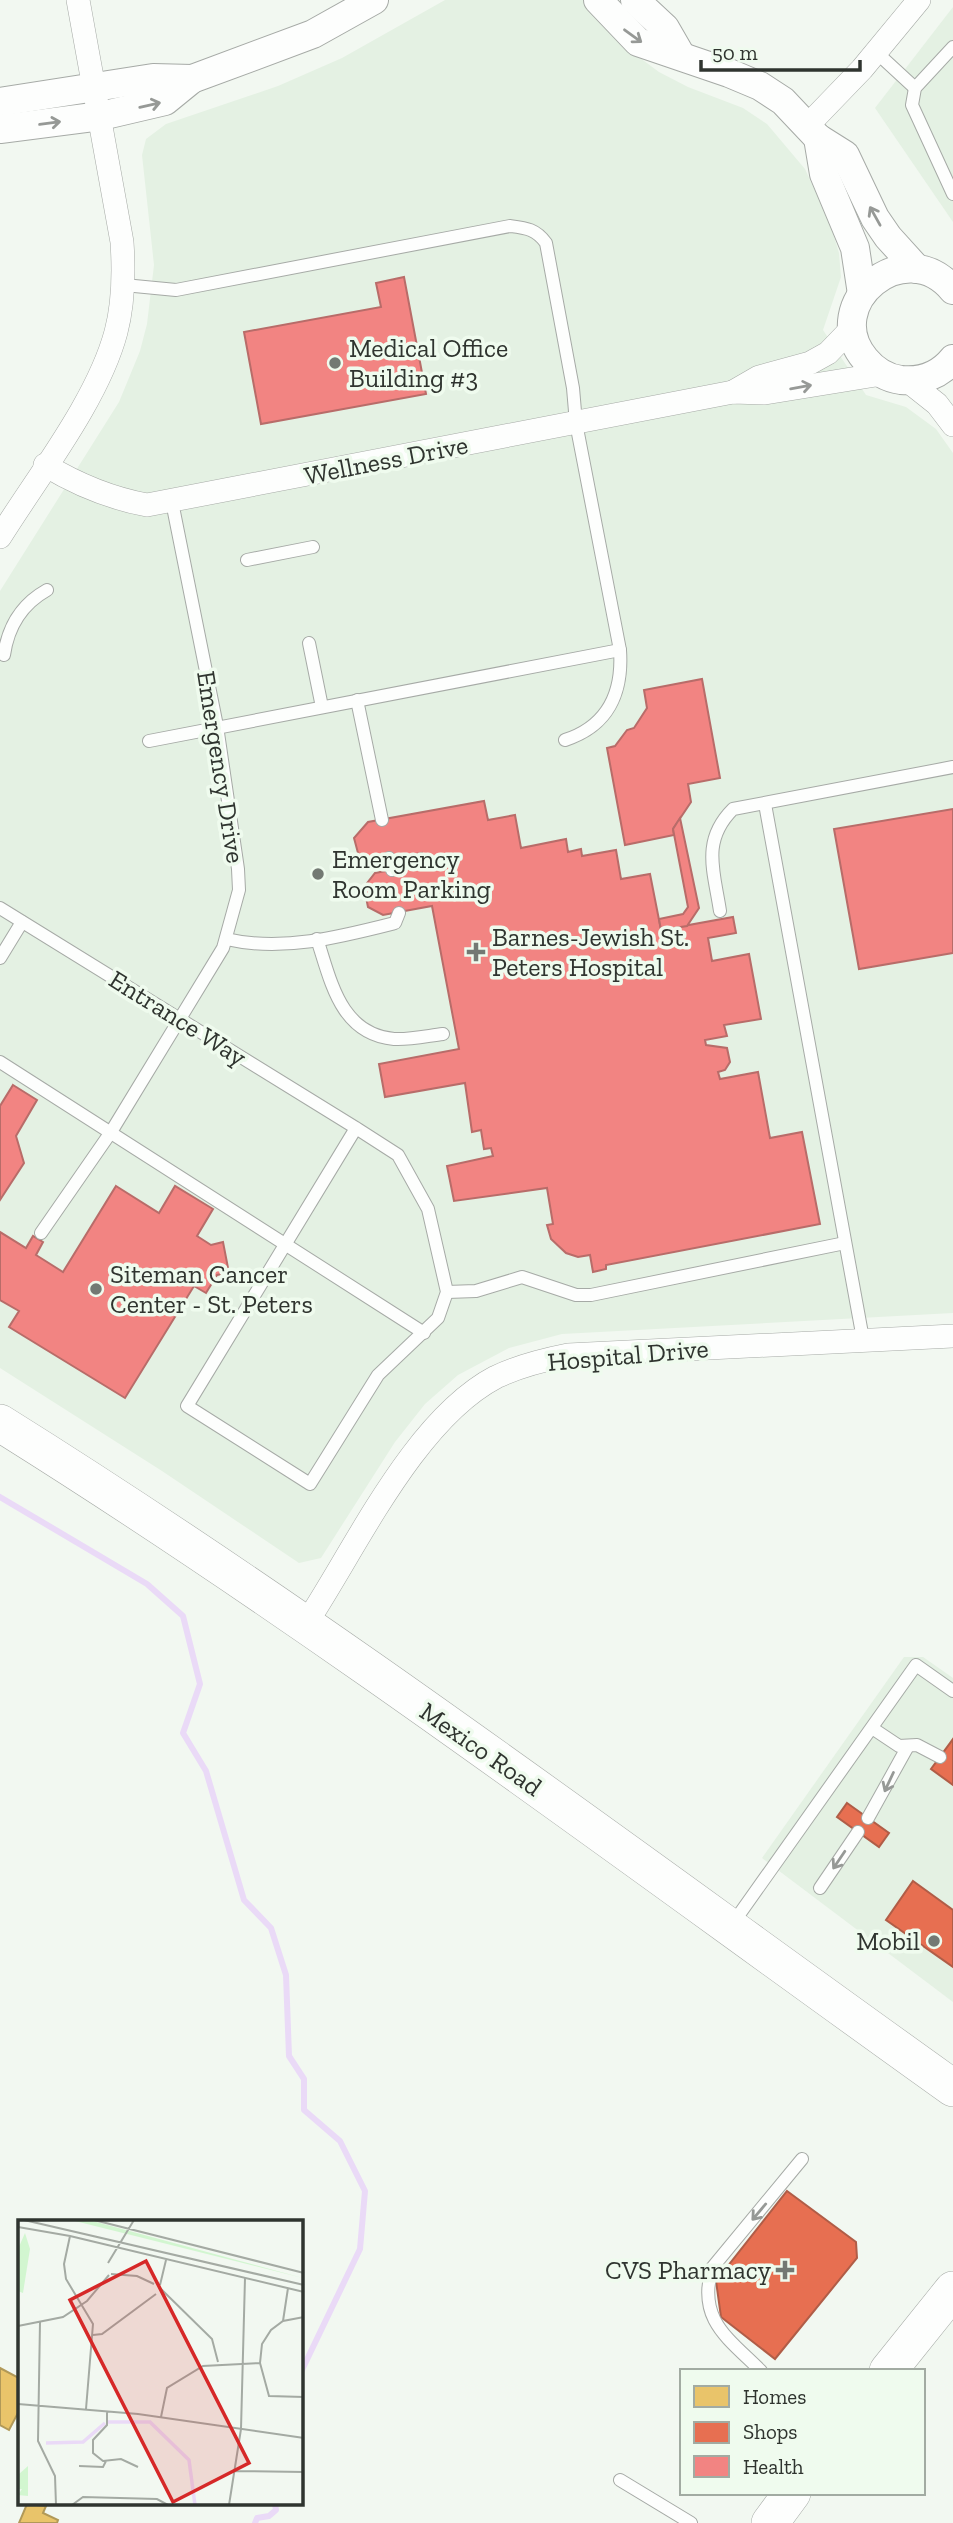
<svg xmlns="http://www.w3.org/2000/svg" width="953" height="2523" font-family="'Zilla Slab',serif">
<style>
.built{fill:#e4f1e3}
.homes{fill:#e9c46a;stroke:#b19958;stroke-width:2}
.shops{fill:#e76f51;stroke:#b05d47;stroke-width:2}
.health{fill:#f28482;stroke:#b86c69;stroke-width:2}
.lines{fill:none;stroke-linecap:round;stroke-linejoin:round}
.stream{stroke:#eadaf7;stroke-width:6}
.service-casing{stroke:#a6aaa6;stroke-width:14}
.minor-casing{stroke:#a6aaa6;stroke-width:24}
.tertiary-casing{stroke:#a6aaa6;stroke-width:30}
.primary-casing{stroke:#a6aaa6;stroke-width:38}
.service{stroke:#fdfefd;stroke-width:12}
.minor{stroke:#fdfefd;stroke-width:23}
.tertiary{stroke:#fdfefd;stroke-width:28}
.primary{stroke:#fdfefd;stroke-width:37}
.oneway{stroke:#969996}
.poi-dot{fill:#737973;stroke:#effbee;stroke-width:2.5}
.labels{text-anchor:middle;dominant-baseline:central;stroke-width:7;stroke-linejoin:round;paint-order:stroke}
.poi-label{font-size:26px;fill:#2f342f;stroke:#effbee;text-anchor:start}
.street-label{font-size:26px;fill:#2f342f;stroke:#effbee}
.inset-river{fill:none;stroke:#eadaf7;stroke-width:3.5}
.inset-road{fill:none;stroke:#a4aaa3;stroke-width:2}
.view{fill:#d62828;fill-opacity:0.15;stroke:#d62828;stroke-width:3.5}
.inset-edge{fill:none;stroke:#2f342f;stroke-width:3.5}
</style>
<rect width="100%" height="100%" fill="#f2f8f1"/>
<g class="built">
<path d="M445,0h139l44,49 31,23 29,15 55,21 24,16 38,45 25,54 9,30 2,24 -18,53 43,65 40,12 30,22 17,24v860l-391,21 -53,14 -51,27 -33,29 -30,38 -74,116 -22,5 -137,-92 -162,-103v-777l119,-189 21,-51 7,-27 7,-59 -12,-110 4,-16 20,-15 112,-38 64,-28z"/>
<path d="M953,7v215l-78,-114z"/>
<path d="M904,1657h19l30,21v324l-191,-144z"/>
</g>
<g class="homes">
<path d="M0,2368l19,10v33l-10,19 -9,-5z"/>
<path d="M27,2504l19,2 -3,7 15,7 -1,3h-38z"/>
</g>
<g class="shops">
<path d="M953,1739v46l-22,-16z"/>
<path d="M847,1803l42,30 -10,14 -42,-30z"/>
<path d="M913,1881l40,29v57l-67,-47z"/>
<path d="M787,2191l69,51 1,16 -82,101 -54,-42 -5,-36z"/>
</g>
<g class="health">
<path d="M404,277l22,117 -165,30 -17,-92 137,-25 -5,-24z"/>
<path d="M702,679l18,99 -32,6 3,18 -18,27 1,6 -49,10 -18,-97 8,-2 12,-16 7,-2 13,-20 -3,-18z"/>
<path d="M484,801l4,19 27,-5 6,33 45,-9 2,13 13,-3 1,7 34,-6 5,29 29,-5 11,56 72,-13 3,16 -28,5 4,23 37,-7 12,65 -37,6 3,11 -22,4 1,5 21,3 3,14 -5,8 -7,2 2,7 38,-7 12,66 32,-6 18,92 -214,41v4l-13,3 -3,-17 -12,2 -12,-4 -15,-14 -4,-14 6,-1 -6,-36 -93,13 -7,-35 46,-10 -2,-8 -7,1 -3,-19 -9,2 -7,-49 -80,14 -6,-33 80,-15 -27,-143 -49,9 -15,-8 -4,-20 11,-14 49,-9 -2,-11 -51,9 -13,-9 -4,-15 14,-16z"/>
<path d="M953,809v144l-94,16 -25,-140z"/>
<path d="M680,818l19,90 -12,18 -26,4 -2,-11 24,-5 5,-7 -15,-78z"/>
<path d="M13,1085l24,15 -21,36 8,27 -24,37v-94z"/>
<path d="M116,1186l43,27 16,-27 38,23 -16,27 14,9 12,-3 6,31 -12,2 -11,18 -12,-7 -69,112 -116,-71 10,-16 -19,-11v-68l26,16 7,-12 10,6 -7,13 27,17z"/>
</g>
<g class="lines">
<g class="stream">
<path d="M0,1497l147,87 36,32 17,68 -17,49 23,38 38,129 27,28 15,47 3,81 15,23v31l36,31 25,50 -5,58 -59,123"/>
<path d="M255,2523l2,-5 12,-2 7,-6 -1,-6"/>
</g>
<defs>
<g id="service">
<path d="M953,47l-38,41 -3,17 41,89"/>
<path d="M876,52l39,36"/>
<path d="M124,285l52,5 334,-64c16,2 26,3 36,17l27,145 3,35 44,227c3,43 -12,76 -55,90"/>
<path d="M247,560l66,-13"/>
<path d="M309,643l13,64"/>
<path d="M4,655c4,-28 18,-51 43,-65"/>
<path d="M357,700l25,120"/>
<path d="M149,741l471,-91"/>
<path d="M765,804l98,535"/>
<path d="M389,858l3,12"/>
<path d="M0,908l356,220 42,27 30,54 19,83 -9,26 -60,57 -68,109 -123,-78 169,-278"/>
<path d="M720,911c-6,-40 -19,-70 13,-102l220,-42"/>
<path d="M226,939c56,13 114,-2 169,-16l4,-10"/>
<path d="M317,939c14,42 23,95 77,100 15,1 33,-3 49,-5"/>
<path d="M0,958l22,-36"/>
<path d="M0,1062l424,271"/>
<path d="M41,1233l70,-101 112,-184 16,-58 -1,-21 -21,-143 -45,-224"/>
<path d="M447,1292l29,-1 46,-14 54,18h15l254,-52"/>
<path d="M872,1728l27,18 18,-1 23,12"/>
<path d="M868,1818l40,-72"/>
<path d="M820,1888l38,-56"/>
<path d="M731,1926l185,-261 37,26"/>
<path d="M761,2371c-33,-33 -64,-51 -49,-103l90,-109"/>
<path d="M620,2480l71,43"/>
</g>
<g id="minor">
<path d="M808,125l54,-56 57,-69"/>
<path d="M908,381l29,23 16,21"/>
<path d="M733,392l26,-15 51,-14 18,-10 25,-26"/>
<path d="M45,465c33,20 64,33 102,40l586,-113 32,1 117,-19"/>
<path d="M0,537c38,-61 98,-137 116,-205 8,-30 8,-60 6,-90l-44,-242"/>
<path d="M305,1625c51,-77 109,-205 191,-248 23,-11 47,-17 72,-22l385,-19"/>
</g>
<g id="tertiary">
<path d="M598,0l40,42 91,31 31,13 23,15 35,37 27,17 30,63 13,19 29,32"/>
<path d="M635,0l30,28 15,26"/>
<path d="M0,102l153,-24 39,1"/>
<path d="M0,129l101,-13 64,-15 27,-22 121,-45 61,-34"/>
<path d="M818,138l6,36 31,74 7,46"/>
<path d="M953,290c-48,-58 -134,14 -88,69 9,11 21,19 36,21 20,2 39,-5 52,-21"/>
</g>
<g id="primary">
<path d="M0,1423c328,205 638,440 953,665"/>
<path d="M888,2371l65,-81"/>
<path d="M770,2523l22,-30"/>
</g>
</defs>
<use href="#service" class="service-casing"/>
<use href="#minor" class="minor-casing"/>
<use href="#tertiary" class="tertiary-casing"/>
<use href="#primary" class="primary-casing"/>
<use href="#service" class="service"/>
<use href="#minor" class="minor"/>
<use href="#tertiary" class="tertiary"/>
<use href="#primary" class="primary"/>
</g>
<defs><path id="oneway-shaft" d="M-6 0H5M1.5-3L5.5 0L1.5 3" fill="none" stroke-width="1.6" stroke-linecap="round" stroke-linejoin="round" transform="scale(1.75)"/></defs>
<g class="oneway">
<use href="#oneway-shaft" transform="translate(633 36) rotate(36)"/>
<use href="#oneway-shaft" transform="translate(150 105) rotate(-13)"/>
<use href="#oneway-shaft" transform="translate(50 123) rotate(-8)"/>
<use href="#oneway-shaft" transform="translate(875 216) rotate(-119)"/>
<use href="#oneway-shaft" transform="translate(801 387) rotate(-10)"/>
<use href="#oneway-shaft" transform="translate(889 1782) rotate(115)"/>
<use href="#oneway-shaft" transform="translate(839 1860) rotate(124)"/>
<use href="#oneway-shaft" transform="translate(759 2212) rotate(130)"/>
</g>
<g class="poi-dot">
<circle cx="335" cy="363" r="7"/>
<circle cx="318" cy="874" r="7"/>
<path d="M472.5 941.5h7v7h7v7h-7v7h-7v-7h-7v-7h7z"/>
<circle cx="96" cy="1289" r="7"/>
<circle cx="934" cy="1941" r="7"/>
<path d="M781.5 2259.5h7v7h7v7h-7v7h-7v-7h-7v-7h7z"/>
</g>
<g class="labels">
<g class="poi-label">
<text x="349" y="348">Medical Office<tspan x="349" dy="30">Building #3</tspan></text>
<text x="332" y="859">Emergency<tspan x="332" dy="30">Room Parking</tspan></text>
<text x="492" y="937">Barnes-Jewish St.<tspan x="492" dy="30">Peters Hospital</tspan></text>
<text x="110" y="1274">Siteman Cancer<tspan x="110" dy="30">Center - St. Peters</tspan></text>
<text x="920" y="1941" text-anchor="end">Mobil</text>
<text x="771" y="2270" text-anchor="end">CVS Pharmacy</text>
</g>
<g class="street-label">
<text transform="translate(386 460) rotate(-11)">Wellness Drive</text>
<text transform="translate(221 767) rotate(81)">Emergency Drive</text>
<text transform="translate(178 1018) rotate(32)">Entrance Way</text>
<text transform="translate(628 1355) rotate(-5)">Hospital Drive</text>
<text transform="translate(481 1749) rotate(35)">Mexico Road</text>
</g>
</g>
<g transform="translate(18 2220)">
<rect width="285" height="285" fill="#f2f8f1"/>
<path d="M53,0h18l214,58zM7,13l5,16 -7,44 -5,-2v-42zM10,246v30l-10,-1 4,-6h-4l1,-15z" fill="#d2f6d0"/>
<path class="inset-river" d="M90,202h42l39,38 6,45M28,223l37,-1 22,-19"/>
<path class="inset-road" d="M6,0l280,65M76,0l210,53M0,7l52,9 234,56M52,16l-6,28 2,15 27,45 -7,85M90,43l26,-43M93,54l26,2 17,8M142,65l6,-25M143,69l51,50 6,23M286,97l-21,4 -12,9 -9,14 -2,19 9,33 35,1M265,101l5,-33M22,102l-2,119 17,35 1,29M0,106l45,-9 24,-16 22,-26M75,115l9,-1 54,-40M0,184l120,10 166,24M89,192v13l-14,15v13l10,8 18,-2 17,8M143,197l6,-29 36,-22 57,-3M223,209l4,-151M61,246l24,1 3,-6M217,251l69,1M54,285l11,-8 74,2 11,6M211,285l12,-76"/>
<path class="view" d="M128,41l103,202 -76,39 -103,-202z"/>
<rect width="285" height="285" class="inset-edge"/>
</g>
<rect x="680" y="2369" width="245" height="126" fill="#effbee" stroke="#a2aba2" stroke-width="2"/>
<rect x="694" y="2386" width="35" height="21" fill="#e9c46a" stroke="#a2aba2" stroke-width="2"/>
<text x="743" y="2404" font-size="21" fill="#2f342f">Homes</text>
<rect x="694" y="2422" width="35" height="21" fill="#e76f51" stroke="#a2aba2" stroke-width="2"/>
<text x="743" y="2439" font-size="21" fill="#2f342f">Shops</text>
<rect x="694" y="2456" width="35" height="21" fill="#f28482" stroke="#a2aba2" stroke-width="2"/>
<text x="743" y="2474" font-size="21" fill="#2f342f">Health</text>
<path d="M701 60v10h159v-10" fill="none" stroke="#2f342f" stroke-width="3.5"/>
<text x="712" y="60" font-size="21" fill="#2f342f" stroke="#effbee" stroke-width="5" paint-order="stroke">50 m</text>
</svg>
